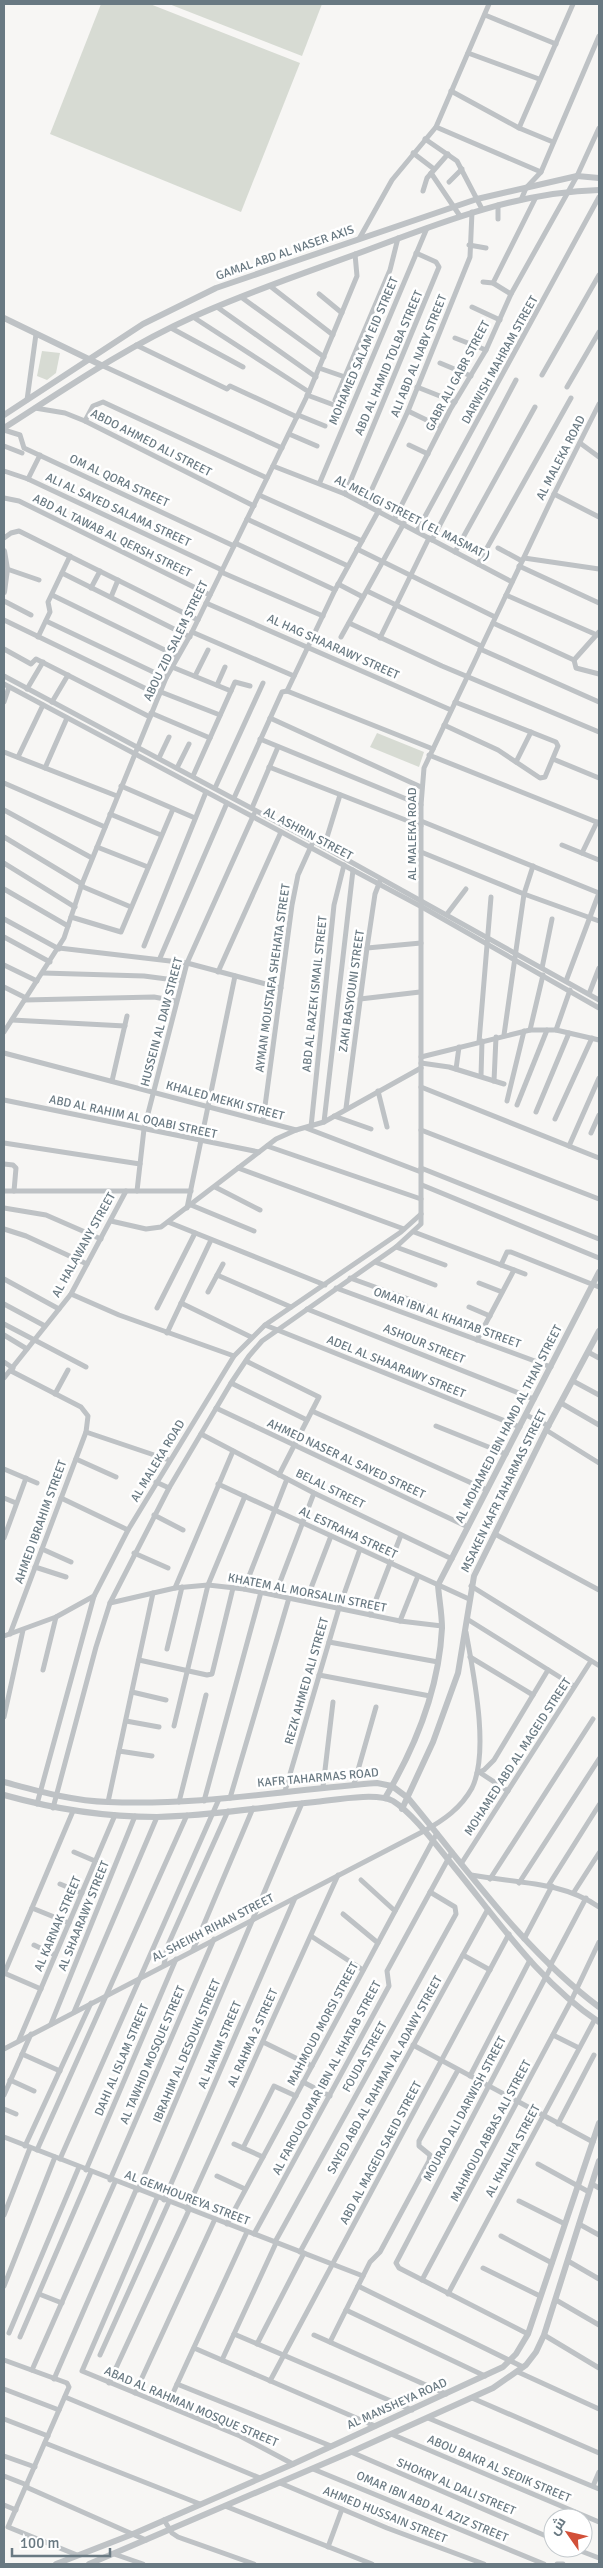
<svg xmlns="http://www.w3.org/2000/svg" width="603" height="2568" font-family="Signika,Cairo,sans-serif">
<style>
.green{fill:#d7dbd3}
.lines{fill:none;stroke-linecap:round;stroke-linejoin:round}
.minor{stroke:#bec2c5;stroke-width:5}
.tertiary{stroke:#bec2c5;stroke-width:6}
.labels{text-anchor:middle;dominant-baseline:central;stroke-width:5;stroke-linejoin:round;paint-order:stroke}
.street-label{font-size:12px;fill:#697982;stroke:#fff}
</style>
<rect width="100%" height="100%" fill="#f7f6f4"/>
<g class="green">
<path d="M101,4h49l150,59 -59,149 -191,-78z"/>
<path d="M169,4h153l-20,52z"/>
<path d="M42,351l18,2 -4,20 -9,7 -10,-4z"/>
<path d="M377,733l47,19 -5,15 -49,-20z"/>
</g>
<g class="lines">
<g class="minor">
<path d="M485,15l71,29"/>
<path d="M468,53l71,26"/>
<path d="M451,91l68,37 34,14"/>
<path d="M436,127l105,45"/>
<path d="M519,128l54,-124"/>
<path d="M425,139l32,22 25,48"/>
<path d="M413,153l21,16"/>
<path d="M431,173l29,43"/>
<path d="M449,182l13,-13"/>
<path d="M423,191l4,-13 21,-24"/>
<path d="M521,200l5,-12 15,-16 58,-136"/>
<path d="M498,205v14"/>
<path d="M359,239l33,-59 44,-53 53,-123"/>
<path d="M469,245l17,3"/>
<path d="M483,282l10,1 18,11"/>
<path d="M493,283l42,-84"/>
<path d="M270,286l63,49"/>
<path d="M319,294l23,19"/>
<path d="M241,297l83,60"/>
<path d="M217,307l99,70"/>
<path d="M472,307l28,13"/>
<path d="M193,317l116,75"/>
<path d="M171,328l72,39"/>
<path d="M455,338l31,12"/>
<path d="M136,345l91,44 3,-3 67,31"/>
<path d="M440,363l31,13"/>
<path d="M101,365l181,83"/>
<path d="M319,368l26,9"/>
<path d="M542,375l57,-100"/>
<path d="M417,387l38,15"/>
<path d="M567,387l32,-55"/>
<path d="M307,395l27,10"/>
<path d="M27,400l9,-66"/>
<path d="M335,400l55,-130 8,-32"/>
<path d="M35,408l30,5 20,8 169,85"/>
<path d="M408,411l33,16"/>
<path d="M298,415l27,11"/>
<path d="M85,421l8,-15 10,-4 164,76"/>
<path d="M4,430l16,5 4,13 210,98"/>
<path d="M289,434l28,12"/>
<path d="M580,443l19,14"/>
<path d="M409,445l19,9"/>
<path d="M4,446l18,7"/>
<path d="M273,466l72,28 167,88"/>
<path d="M4,471l24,8 194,91"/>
<path d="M28,479l12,-24"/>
<path d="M320,482l107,-254"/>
<path d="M345,494l94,-227 -3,-5 -20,-9"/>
<path d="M554,494l45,23"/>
<path d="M259,495l103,46"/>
<path d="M4,498l15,3 191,94"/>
<path d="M365,504l43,-93 62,-154 2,-45"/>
<path d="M395,518l55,-108 36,-60 25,-56 66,-118 22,-48"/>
<path d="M247,519l101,47"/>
<path d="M417,531l182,-334"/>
<path d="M4,538l7,-5 8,-2 179,89"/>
<path d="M432,540l84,-160"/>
<path d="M235,543l100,47"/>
<path d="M498,548l24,13"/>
<path d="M357,549l138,68"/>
<path d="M455,552l80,-145"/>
<path d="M524,558l75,11"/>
<path d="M478,564l93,-166"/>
<path d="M519,566l80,37"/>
<path d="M7,569l32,11"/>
<path d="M221,572l102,44"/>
<path d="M62,573l128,64"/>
<path d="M338,584l25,13"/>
<path d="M91,588l9,-17"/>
<path d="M367,591l114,55"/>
<path d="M52,595l125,61"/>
<path d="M506,595l91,40"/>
<path d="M111,597l7,-17"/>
<path d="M4,601l27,14"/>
<path d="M206,603l245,107"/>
<path d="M4,620l155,75"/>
<path d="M46,621l120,57"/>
<path d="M349,623l93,43 157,66"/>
<path d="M493,623l81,37"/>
<path d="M192,632l102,44"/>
<path d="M38,637l12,-25 -2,-10 22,-46"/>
<path d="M341,637l63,-114"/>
<path d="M380,638l49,-100"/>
<path d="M4,649l27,15 5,-5 114,58"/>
<path d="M480,649l119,53"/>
<path d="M574,660l25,-28"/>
<path d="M574,660l2,8 23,6"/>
<path d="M172,667l59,24"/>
<path d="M4,676l320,171 275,153"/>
<path d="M195,676l13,-26"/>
<path d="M4,684l418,223 177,101"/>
<path d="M217,685l8,-18"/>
<path d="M27,689l16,-27"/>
<path d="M287,691l48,-101 44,-80"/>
<path d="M287,691l146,58"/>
<path d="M161,692l59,23"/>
<path d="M4,702l5,-15"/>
<path d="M52,702l16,-27"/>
<path d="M151,713l59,25"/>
<path d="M270,718l151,69"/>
<path d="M444,725l54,25 42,28 5,-1 13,-31 -2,-4 -101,-40"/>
<path d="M260,739l161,66"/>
<path d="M4,752l113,44"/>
<path d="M429,755l170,68"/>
<path d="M18,757l25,-52"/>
<path d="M159,758l10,-21"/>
<path d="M553,759l46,19"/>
<path d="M516,762l15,-30"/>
<path d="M269,767l152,59"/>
<path d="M45,768l22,-50"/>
<path d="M177,768l12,-24"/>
<path d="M193,776l42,-94 15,4"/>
<path d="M4,783l101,44"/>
<path d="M121,786l74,32"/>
<path d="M215,788l48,-105"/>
<path d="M234,798l48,-106 5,-1"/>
<path d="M252,808l26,-61"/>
<path d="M4,810l88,48"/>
<path d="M110,814l51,21"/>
<path d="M421,821l178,72 -33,88"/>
<path d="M4,837l78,47"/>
<path d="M562,845l37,15"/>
<path d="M97,847l51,20"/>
<path d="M324,847l16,-52"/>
<path d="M421,852l103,42 75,27"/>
<path d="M582,853l15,-31"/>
<path d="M4,863l71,44"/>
<path d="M81,886l50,21"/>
<path d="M4,889l64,37"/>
<path d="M447,914l19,-25"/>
<path d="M71,917l50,15 52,-123"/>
<path d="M4,919l55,30"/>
<path d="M4,937l46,25"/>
<path d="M144,946l62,-154"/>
<path d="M59,948l128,15 94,25"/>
<path d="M367,948l54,-5"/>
<path d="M160,958l67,-155"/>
<path d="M4,965l33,16"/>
<path d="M542,968l10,-49"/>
<path d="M218,972l63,-140"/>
<path d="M43,973l101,3 38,5"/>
<path d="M4,987l22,11"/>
<path d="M589,994l10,-26"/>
<path d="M360,999l60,-7"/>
<path d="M25,1000l129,-3 22,4"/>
<path d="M12,1020l113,6"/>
<path d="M530,1030l13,-55"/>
<path d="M556,1030l14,-40"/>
<path d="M4,1032l60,-94 18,-54 84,-206 26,-46 117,-240 48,-116 -2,-22"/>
<path d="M504,1035l20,-141 9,-28"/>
<path d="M479,1042l12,-145"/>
<path d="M4,1053l292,77"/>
<path d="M421,1057l109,-27h26l43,10"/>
<path d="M421,1063l28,4 55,17"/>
<path d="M456,1069l3,-22"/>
<path d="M481,1076l1,-35"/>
<path d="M112,1081l15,-65"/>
<path d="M494,1081l2,-44"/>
<path d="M421,1087l178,71"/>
<path d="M378,1091l9,36"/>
<path d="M4,1100l255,52"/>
<path d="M507,1101l17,-70"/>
<path d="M517,1105l30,-75"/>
<path d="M346,1108l21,-160 8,-54 5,-13"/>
<path d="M536,1112l33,-79"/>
<path d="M334,1116l37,13"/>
<path d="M555,1119l37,-81"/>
<path d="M263,1121l29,-216 6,-30 14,-31"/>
<path d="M324,1122l29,-252"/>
<path d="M311,1127l23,-222 10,-40"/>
<path d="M306,1128l115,44"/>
<path d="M421,1130l178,69"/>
<path d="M591,1133l8,-18"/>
<path d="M4,1143l136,21"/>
<path d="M267,1146l154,53"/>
<path d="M569,1146l30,-68"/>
<path d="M4,1164l9,1 3,3 -2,23"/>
<path d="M238,1168l166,61"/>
<path d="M421,1168l178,71"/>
<path d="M422,1185l177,73"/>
<path d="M215,1187l45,23"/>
<path d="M4,1191h187"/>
<path d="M137,1191l7,-62 43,-166 67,-149"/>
<path d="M191,1205l63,26"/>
<path d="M4,1208l42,7 55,24"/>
<path d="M187,1208l48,-232"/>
<path d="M111,1221l35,8 15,-2 115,-88 20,-9 28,-8 97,-54"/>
<path d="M168,1222l157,63"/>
<path d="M4,1229l22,7 61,28"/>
<path d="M414,1232l111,42"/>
<path d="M396,1247l49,18"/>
<path d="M375,1262l60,23"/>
<path d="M501,1265l6,-13h4l88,35"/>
<path d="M217,1275l74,32"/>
<path d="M350,1278l75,27"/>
<path d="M4,1279l55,30"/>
<path d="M479,1283l23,9"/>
<path d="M336,1288l215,79"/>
<path d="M208,1292l15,-28"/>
<path d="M71,1294l48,21 115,41"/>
<path d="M181,1303l70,34"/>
<path d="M4,1304l41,22"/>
<path d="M469,1307l21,9"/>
<path d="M157,1308l38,-75"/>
<path d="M307,1309l227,90"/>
<path d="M4,1324l82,43"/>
<path d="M265,1325l255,102"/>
<path d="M167,1333l44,-93"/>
<path d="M4,1335l23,14"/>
<path d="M477,1340l37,-70"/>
<path d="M588,1352l11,6"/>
<path d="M246,1361l73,36 -40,78"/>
<path d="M4,1362l9,6"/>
<path d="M4,1378l67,-84 55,-103"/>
<path d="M573,1381l26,14"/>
<path d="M231,1383l76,37"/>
<path d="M55,1394l13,-24"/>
<path d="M561,1403l38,22"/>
<path d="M216,1408l252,119"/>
<path d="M312,1411l175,79"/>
<path d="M526,1415l23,11"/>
<path d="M436,1426l70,28"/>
<path d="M546,1430l53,33"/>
<path d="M86,1432l83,28"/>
<path d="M201,1434l113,59 138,66"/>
<path d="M76,1459l40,18"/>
<path d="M4,1469l33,14"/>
<path d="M156,1482l13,6"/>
<path d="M218,1484l251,115"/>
<path d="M4,1498l12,5"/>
<path d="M61,1498l67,32"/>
<path d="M154,1515l29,15"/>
<path d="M495,1534l104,56"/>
<path d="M4,1538l22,-60"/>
<path d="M42,1549l29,13"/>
<path d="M134,1553l34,15"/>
<path d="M35,1567l31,10"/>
<path d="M471,1586l127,79"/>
<path d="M175,1588l58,-137"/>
<path d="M244,1589l43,-110"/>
<path d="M275,1595l39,-102"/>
<path d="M306,1601l25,-65"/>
<path d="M110,1603l65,-15 33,-3 36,4 156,32 42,5"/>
<path d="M370,1615l31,-80"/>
<path d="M467,1619l107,67"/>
<path d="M400,1621l18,-45"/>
<path d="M10,1634l76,-202 2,-16 -7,-9 -70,-36"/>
<path d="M4,1636l52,-19 38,-21"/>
<path d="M329,1642l109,20"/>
<path d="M167,1649l15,-62"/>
<path d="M470,1657l63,38"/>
<path d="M139,1660l68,15 5,-1 21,-86"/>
<path d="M43,1670l13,-53"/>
<path d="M319,1675l111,21"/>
<path d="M132,1692l34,8"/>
<path d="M4,1717l19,-87"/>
<path d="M126,1721l33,6"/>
<path d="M174,1726l34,-141 37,-89"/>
<path d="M119,1751l33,5"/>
<path d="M479,1772l29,19"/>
<path d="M477,1773l7,-3 10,-10 54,-90"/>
<path d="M354,1784l22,-77"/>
<path d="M323,1787l10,-85"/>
<path d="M285,1791l54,-183 21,-59"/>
<path d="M230,1798l59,-200"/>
<path d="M204,1801l57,-209"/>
<path d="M108,1802l45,-209"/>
<path d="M179,1802l27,-107"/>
<path d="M37,1804l57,-208 34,-66 106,-174 31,-31 136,-93 20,-18"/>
<path d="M53,1808l43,-161 14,-44 59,-115 62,-105 18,-27 13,-15 134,-94 25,-23v-419l3,-37 130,-274 45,-90"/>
<path d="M74,1852l21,9"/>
<path d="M461,1864l130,-203"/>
<path d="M471,1875c44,8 91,6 128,32"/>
<path d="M490,1879l103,-160"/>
<path d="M361,1880l34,31"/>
<path d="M519,1883l80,-124"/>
<path d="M60,1884l22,9"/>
<path d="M548,1886l51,-81"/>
<path d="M574,1892l25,-39"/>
<path d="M32,1908l37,15"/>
<path d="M343,1914l35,29"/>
<path d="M311,1936l52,34"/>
<path d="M524,1939l28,-53"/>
<path d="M34,1945l21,10"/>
<path d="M193,1950l60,-142"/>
<path d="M463,1955l27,15"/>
<path d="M164,1965l3,-18 61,-136"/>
<path d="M550,1966l36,-68"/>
<path d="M4,1973l37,16"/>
<path d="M4,1974l69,-163"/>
<path d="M74,2012l83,-195"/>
<path d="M51,2024l84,-208"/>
<path d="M553,2035l26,13"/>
<path d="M19,2040l96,-225"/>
<path d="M263,2042l49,24"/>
<path d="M413,2045l180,97"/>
<path d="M4,2049l420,-218c20,-11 37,-23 48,-43 18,-37 1,-116 -6,-156"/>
<path d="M22,2054l38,17"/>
<path d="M470,2076l60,-116"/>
<path d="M10,2080l24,11"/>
<path d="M303,2082l27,14"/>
<path d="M4,2095l27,-61"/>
<path d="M4,2109l12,5"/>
<path d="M558,2124l36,-69"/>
<path d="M4,2137l359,139"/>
<path d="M234,2144l29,13"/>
<path d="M25,2146l66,-143"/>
<path d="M243,2148l31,-62 22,10"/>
<path d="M37,2150l150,-335"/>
<path d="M60,2159l159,-360"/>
<path d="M538,2164l51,28"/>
<path d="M86,2170l90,-211"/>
<path d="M217,2176l28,13"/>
<path d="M110,2180l104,-241"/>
<path d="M592,2184l7,4"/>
<path d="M138,2190l164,-387"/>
<path d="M157,2198l-75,173 158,65 53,28"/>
<path d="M164,2200l131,-302"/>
<path d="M519,2201l46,23"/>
<path d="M187,2209l151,-334"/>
<path d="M4,2215l26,-67"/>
<path d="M227,2224l210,-391"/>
<path d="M579,2224l20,11"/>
<path d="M254,2234l135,-248 -2,-15 65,-119"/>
<path d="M501,2236l51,27"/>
<path d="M275,2242l181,-328 -1,-7 -25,-15"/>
<path d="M300,2252l188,-343"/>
<path d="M568,2261l31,18"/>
<path d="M483,2268l57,28"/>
<path d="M422,2280l149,-279 28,-59"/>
<path d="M4,2286l51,-129"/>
<path d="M358,2286l165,81"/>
<path d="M39,2294l23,9"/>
<path d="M448,2294l147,-275"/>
<path d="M556,2300l43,25"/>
<path d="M346,2310l139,66"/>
<path d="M9,2333l70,-166"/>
<path d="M234,2334l178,76"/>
<path d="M528,2334l-129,-66 -3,-5 155,-296"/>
<path d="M314,2335l132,59"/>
<path d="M544,2335l55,33"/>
<path d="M20,2337l71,-165"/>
<path d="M330,2342l40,-80 10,-10 49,-91 1,-6 -11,-9v-5l39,-71"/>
<path d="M257,2344l47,-91"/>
<path d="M194,2348l181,78"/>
<path d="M100,2355l69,-153"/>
<path d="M4,2360l63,23 2,4 -61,140 69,28"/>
<path d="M222,2360l54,-117"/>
<path d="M32,2370l83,-188"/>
<path d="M518,2372l81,37"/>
<path d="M54,2379l82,-189"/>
<path d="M270,2381l239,-447"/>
<path d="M109,2383l80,-173"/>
<path d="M177,2384l154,62"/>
<path d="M4,2389l55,21"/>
<path d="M135,2393l80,-174"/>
<path d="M65,2397l195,81"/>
<path d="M472,2398l127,55"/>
<path d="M167,2406l80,-174"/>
<path d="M428,2418l171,71"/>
<path d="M4,2419l44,17"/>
<path d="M391,2434l208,88"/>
<path d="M45,2443l155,61"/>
<path d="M351,2452l202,87"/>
<path d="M4,2456l31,11"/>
<path d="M313,2469l231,95"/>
<path d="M4,2476l23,9"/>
<path d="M280,2483l107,45 97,36"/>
<path d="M593,2486l6,-14"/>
<path d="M26,2487l120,53"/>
<path d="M4,2505l12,5"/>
<path d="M225,2506l147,58"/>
<path d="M164,2520l8,13 6,4 76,27"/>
<path d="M328,2547l14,-38"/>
<path d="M573,2548l26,10"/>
<path d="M114,2554l29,10"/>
<path d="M557,2564h6"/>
</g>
<g class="tertiary">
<path d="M4,318l97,47"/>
<path d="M4,415l139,-91 73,-36 261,-89 100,-23 22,2"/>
<path d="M4,428c61,-39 122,-81 189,-111 57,-26 118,-46 177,-68 74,-28 149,-57 229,-59"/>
<path d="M4,551l3,18 -3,23"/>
<path d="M4,1782c34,9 68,19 104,20 90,4 179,-12 269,-19l15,3 16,12c60,72 115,152 191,209"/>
<path d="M4,1795c50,14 101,22 153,22 53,-1 105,-10 158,-15 19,-2 62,-10 78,-1 21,13 46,48 62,67 44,54 85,115 144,154"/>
<path d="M385,1798c31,-52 54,-110 57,-170 0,-14 -3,-29 -4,-43l161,-313"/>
<path d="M402,1809l31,-67 25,-69 16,-97 72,-146 53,-99"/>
<path d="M56,2564l77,-30 160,-70 210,-97 13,-13 12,-20 71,-211"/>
<path d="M89,2564l262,-112 142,-64 33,-23 10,-13 8,-17 55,-174"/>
</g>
</g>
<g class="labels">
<g class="street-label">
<text transform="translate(285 253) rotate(-19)">GAMAL ABD AL NASER AXIS</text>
<text transform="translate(364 351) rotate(-67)">MOHAMED SALAM EID STREET</text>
<text transform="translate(419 356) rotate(-68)">ALI ABD AL NABY STREET</text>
<text transform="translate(500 360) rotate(-61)">DARWISH MAHRAM STREET</text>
<text transform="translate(389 363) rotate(-67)">ABD AL HAMID TOLBA STREET</text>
<text transform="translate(458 376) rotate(-62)">GABR ALI GABR STREET</text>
<text transform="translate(151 443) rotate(27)">ABDO AHMED ALI STREET</text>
<text transform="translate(561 458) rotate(-63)">AL MALEKA ROAD</text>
<text transform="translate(119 481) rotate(25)">OM AL QORA STREET</text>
<text transform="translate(118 510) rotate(25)">ALI AL SAYED SALAMA STREET</text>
<text transform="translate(412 518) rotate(27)">AL MELIGI STREET ( EL MASMAT )</text>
<text transform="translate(112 536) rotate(26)">ABD AL TAWAB AL QERSH STREET</text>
<text transform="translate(176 641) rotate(-64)">ABOU ZID SALEM STREET</text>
<text transform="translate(333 647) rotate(24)">AL HAG SHAARAWY STREET</text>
<text transform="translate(308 834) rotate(28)">AL ASHRIN STREET</text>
<text transform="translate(412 834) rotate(-90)">AL MALEKA ROAD</text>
<text transform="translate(273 978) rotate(-82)">AYMAN MOUSTAFA SHEHATA STREET</text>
<text transform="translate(352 991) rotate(-82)">ZAKI BASYOUNI STREET</text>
<text transform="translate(315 994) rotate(-84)">ABD AL RAZEK ISMAIL STREET</text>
<text transform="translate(162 1022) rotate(-75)">HUSSEIN AL DAW STREET</text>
<text transform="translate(225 1101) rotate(15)">KHALED MEKKI STREET</text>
<text transform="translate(133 1117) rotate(12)">ABD AL RAHIM AL OQABI STREET</text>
<text transform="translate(84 1245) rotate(-61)">AL HALAWANY STREET</text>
<text transform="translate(447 1318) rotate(20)">OMAR IBN AL KHATAB STREET</text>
<text transform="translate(424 1344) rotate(22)">ASHOUR STREET</text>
<text transform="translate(396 1367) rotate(22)">ADEL AL SHAARAWY STREET</text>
<text transform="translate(509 1424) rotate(-63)">AL MOHAMED IBN HAMD AL THAN STREET</text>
<text transform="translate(346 1459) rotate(25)">AHMED NASER AL SAYED STREET</text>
<text transform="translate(158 1461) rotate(-59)">AL MALEKA ROAD</text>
<text transform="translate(330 1489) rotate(26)">BELAL STREET</text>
<text transform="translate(504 1491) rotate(-64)">MSAKEN KAFR TAHARMAS STREET</text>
<text transform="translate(41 1522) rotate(-70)">AHMED IBRAHIM STREET</text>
<text transform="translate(348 1533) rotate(25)">AL ESTRAHA STREET</text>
<text transform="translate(307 1593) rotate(11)">KHATEM AL MORSALIN STREET</text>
<text transform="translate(307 1681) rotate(-74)">REZK AHMED ALI STREET</text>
<text transform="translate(518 1757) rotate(-57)">MOHAMED ABD AL MAGEID STREET</text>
<text transform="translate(318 1778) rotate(-5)">KAFR TAHARMAS ROAD</text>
<text transform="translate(84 1916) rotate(-68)">AL SHAARAWY STREET</text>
<text transform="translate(58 1924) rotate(-67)">AL KARNAK STREET</text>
<text transform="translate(213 1928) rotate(-27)">AL SHEIKH RIHAN STREET</text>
<text transform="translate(323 2024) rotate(-62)">MAHMOUD MORSI STREET</text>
<text transform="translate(253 2038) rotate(-66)">AL RAHMA 2 STREET</text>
<text transform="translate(220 2045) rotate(-67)">AL HAKIM STREET</text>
<text transform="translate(187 2051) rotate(-67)">IBRAHIM AL DESOUKI STREET</text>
<text transform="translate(153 2055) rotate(-67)">AL TAWHID MOSQUE STREET</text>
<text transform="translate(365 2057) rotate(-61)">FOUDA STREET</text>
<text transform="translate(122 2060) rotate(-67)">DAHI AL ISLAM STREET</text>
<text transform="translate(385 2075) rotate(-61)">SAYED ABD AL RAHMAN AL ADAWY STREET</text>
<text transform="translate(327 2078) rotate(-62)">AL FAROUQ OMAR IBN AL KHATAB STREET</text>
<text transform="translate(465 2109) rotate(-62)">MOURAD ALI DARWISH STREET</text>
<text transform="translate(491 2131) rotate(-62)">MAHMOUD ABBAS ALI STREET</text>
<text transform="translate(513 2151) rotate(-62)">AL KHALIFA STREET</text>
<text transform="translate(381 2153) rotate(-62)">ABD AL MAGEID SAEID STREET</text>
<text transform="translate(187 2198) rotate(21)">AL GEMHOUREYA STREET</text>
<text transform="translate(397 2404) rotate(-24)">AL MANSHEYA ROAD</text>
<text transform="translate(191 2407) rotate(23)">ABAD AL RAHMAN MOSQUE STREET</text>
<text transform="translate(499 2469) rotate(23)">ABOU BAKR AL SEDIK STREET</text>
<text transform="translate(456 2487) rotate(23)">SHOKRY AL DALI STREET</text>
<text transform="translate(432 2507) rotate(23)">OMAR IBN ABD AL AZIZ STREET</text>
<text transform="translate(385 2515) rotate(22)">AHMED HUSSAIN STREET</text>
</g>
</g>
<rect width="603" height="2568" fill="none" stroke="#697982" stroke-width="10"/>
<g transform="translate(568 2533) rotate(304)"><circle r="24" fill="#ffffff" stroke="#c3c9cd"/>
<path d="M0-4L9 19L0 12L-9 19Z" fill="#d25039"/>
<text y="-8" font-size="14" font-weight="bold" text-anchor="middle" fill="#697982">ش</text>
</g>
<path d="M12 2548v8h98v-8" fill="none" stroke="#697982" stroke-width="2.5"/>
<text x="20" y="2548" font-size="15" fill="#697982" stroke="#ffffff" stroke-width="4" paint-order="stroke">100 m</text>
</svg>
